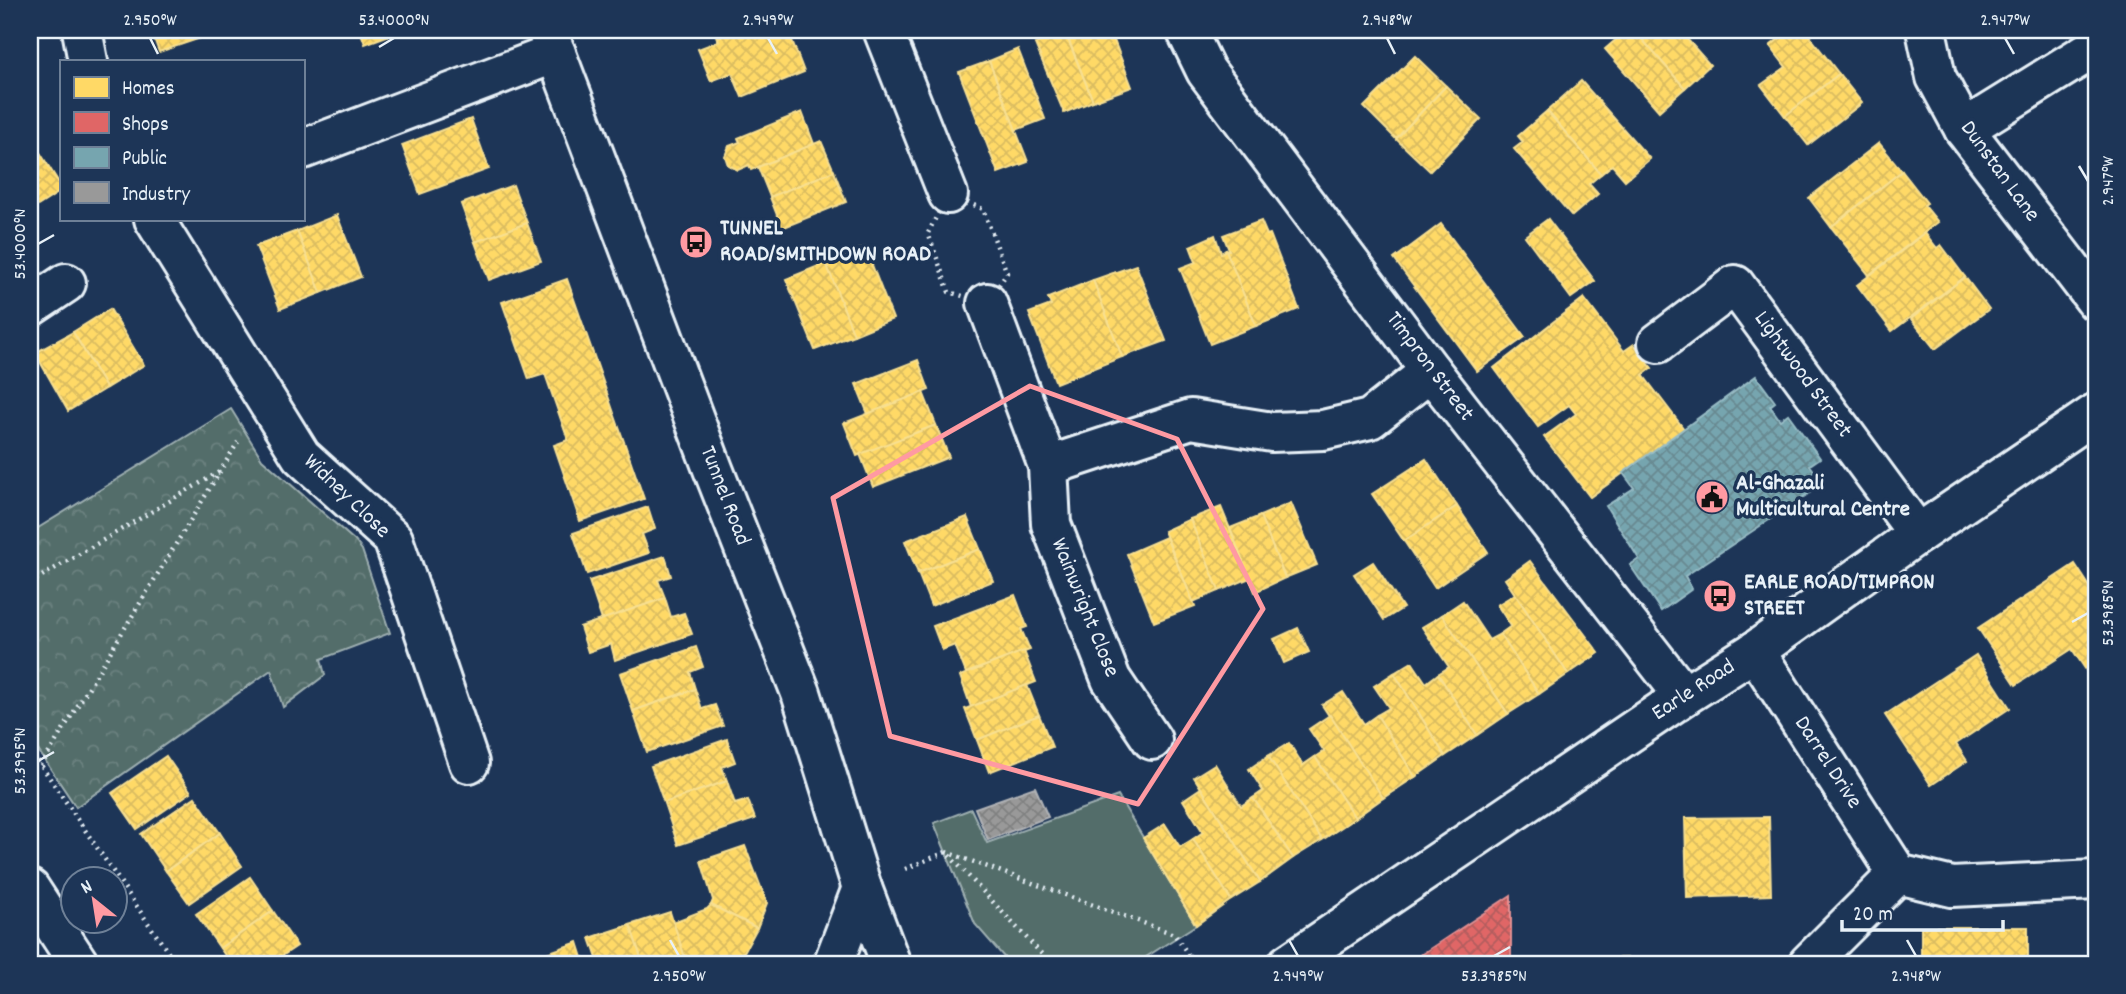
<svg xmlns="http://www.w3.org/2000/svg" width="2126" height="994" font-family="Dekko,sans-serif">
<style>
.grass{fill:#536d6a;stroke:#9eafb1;stroke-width:2}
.park{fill:url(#park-crowns);stroke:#9eafb1;stroke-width:2}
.homes{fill:url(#homes-cross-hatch);stroke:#f8e092;stroke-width:2}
.shops{fill:url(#shops-cross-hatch);stroke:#e29092;stroke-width:2}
.public{fill:url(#public-cross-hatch);stroke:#98bcc5;stroke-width:2}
.industry{fill:url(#industry-cross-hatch);stroke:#b1b3b6;stroke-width:2}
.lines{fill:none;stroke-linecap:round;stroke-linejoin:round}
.minor-casing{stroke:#e8f1f8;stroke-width:44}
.major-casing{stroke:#e8f1f8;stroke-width:44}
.path{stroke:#e8f1f8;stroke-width:4.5;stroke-dasharray:2 5;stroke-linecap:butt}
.minor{stroke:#1d3557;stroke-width:38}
.major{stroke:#1d3557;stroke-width:38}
.marked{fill:none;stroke:#ff9aa2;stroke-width:5;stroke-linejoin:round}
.ticks{fill:none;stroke:#e8f1f8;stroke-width:2.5}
.labels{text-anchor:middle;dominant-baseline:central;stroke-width:7;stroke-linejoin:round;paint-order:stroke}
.street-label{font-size:23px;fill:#e8f1f8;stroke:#1d3557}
.poi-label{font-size:23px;font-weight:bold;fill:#e8f1f8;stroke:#1d3557;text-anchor:start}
.neatline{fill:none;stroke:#e8f1f8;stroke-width:2.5}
.ticks-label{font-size:18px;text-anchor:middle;fill:#e8f1f8}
</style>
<defs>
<pattern id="park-crowns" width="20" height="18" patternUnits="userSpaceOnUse" patternTransform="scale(1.75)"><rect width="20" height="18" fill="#536d6a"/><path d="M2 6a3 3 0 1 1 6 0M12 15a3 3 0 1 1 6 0" fill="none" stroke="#6c8280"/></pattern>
<pattern id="homes-cross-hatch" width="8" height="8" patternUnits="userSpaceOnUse" patternTransform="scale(1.75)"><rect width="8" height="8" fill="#ffd966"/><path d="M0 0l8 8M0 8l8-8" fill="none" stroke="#dabc60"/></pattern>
<pattern id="shops-cross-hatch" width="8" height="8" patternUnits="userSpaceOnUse" patternTransform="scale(1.75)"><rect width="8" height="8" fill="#e06666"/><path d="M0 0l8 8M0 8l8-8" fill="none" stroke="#b25d5e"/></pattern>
<pattern id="public-cross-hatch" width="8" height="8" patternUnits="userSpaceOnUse" patternTransform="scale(1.75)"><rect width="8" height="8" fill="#76a5af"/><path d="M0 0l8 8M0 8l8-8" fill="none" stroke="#688991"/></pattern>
<pattern id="industry-cross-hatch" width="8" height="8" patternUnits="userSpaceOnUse" patternTransform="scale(1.75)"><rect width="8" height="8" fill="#999"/><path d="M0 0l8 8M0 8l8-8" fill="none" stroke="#808181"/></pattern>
</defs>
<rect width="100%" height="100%" fill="#1d3557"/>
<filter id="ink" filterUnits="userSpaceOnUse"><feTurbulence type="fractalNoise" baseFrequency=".0143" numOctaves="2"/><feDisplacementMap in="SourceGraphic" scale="14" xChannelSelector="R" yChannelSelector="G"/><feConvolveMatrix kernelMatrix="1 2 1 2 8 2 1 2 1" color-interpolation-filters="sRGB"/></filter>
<g filter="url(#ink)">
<path class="grass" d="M1118,796l78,129 -61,39h-125l-35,-40 -41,-101 37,-14 16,34z"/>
<path class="park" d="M231,409l31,50 93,82 7,9 28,83 -69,26 4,16 -42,32 -12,-37 -195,137 -46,-69v-205z"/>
<g class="homes">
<path d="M151,30h50l3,7 -45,15z"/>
<path d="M360,30h43l-38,14z"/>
<path d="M714,30h25l-22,8z"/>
<path d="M739,30h49l16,42 -62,25 -10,-24 -21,8 -13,-32 21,-8 -2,-3z"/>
<path d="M1091,30h19l22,57 -39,14 -25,-63z"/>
<path d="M1627,30h7l51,58 -26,23 -54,-62z"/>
<path d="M1634,30h45l31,35 -25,23z"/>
<path d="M1790,30h15l34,44 -54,42 -24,-31 25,-18 -16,-21z"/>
<path d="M1065,32l28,69 -29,12 -29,-69z"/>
<path d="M1018,49l27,70 -29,11 -27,-69z"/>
<path d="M1415,56l31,30 -50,53 -32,-32z"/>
<path d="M989,61l39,101 -30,11 -39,-101z"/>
<path d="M1839,74l23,29 -54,42 -23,-29z"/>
<path d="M1581,81l69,78 -25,21 -13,-15 -11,9 -54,-63z"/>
<path d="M1446,86l35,33 -51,52 -34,-32z"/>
<path d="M1547,111l54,63 -12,10 9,10 -26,22 -58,-67 9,-7 -5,-6z"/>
<path d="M802,112l12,32 -63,26 -2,-5 -11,5 -10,-5 -3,-9 4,-10 11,-4 -2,-4z"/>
<path d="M471,119l18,50 -69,25 -18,-49z"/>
<path d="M821,141l13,30 -64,26 -12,-30z"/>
<path d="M34,143l27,43v5l-31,20v-65z"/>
<path d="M1879,143l23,28 -71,56 -22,-29z"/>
<path d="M834,171l12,31 -64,26 -12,-31z"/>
<path d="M1902,171l25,32 -3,2 14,17 -69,53 -38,-48z"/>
<path d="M513,185l14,38 -52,19 -14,-38z"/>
<path d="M337,215l24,62 -40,16 -24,-62z"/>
<path d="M1548,219l47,62 -24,17 -46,-62z"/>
<path d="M1261,221l6,14 3,-1 29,75 -43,17 -30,-76h3l-6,-15z"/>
<path d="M527,223l14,38 -52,19 -14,-38z"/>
<path d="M1441,224l84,113 -48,34 -83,-112z"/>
<path d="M297,231l24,62 -41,16 -24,-63z"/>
<path d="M1925,233l12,15 4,-3 24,32 -73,54 -35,-46z"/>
<path d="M1215,235l6,18 5,-3 30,76 -46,18 -30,-76 16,-6 -6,-16z"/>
<path d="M865,247l28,72 -39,16 -28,-72z"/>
<path d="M826,263l28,72 -39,15 -29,-71z"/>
<path d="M1136,265l30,76 -44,16 -29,-77z"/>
<path d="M1965,277l24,32 -54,40 -24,-30z"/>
<path d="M567,279l77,220 -64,22 -26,-76 14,-5 -23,-66 -16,5 -27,-77z"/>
<path d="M1093,280l29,77 -66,26 -27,-70 22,-8 -3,-7z"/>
<path d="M1584,298l40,53 10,-7 4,5 5,-4 10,14 -5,4 4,5 -9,7 41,54 -94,68 -46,-60 32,-23 -7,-9 -31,22 -44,-59z"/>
<path d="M110,309l34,56 -38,23 -33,-56z"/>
<path d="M73,332l33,56 -38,23 -33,-58z"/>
<path d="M918,360l11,30 -61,24 -12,-30z"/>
<path d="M923,392l13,33 -79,31 -13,-33z"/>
<path d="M936,425l13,32 -76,30 -13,-33z"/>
<path d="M1426,459l31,47 -53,35 -32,-47z"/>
<path d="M1291,503l26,62 -32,13 -25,-62z"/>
<path d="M1457,506l31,46 -53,36 -31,-47z"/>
<path d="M648,507l7,22 -13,5 7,19 -62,21 -14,-41z"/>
<path d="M1221,507l29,71 -31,13 -29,-72z"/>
<path d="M1260,516l25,62 -30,14 -25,-64z"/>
<path d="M967,517l13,32 -62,24 -13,-32z"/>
<path d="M1190,519l29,72 -26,11 -29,-71z"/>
<path d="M1166,537l29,69 -41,16 -27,-68z"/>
<path d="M980,549l13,32 -62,25 -13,-33z"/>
<path d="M665,556l6,20 -13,4 7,18 -63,22 -13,-39z"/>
<path d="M1530,561l69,92 -31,21 -63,-95z"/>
<path d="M1373,562l30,46 -19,12 -30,-46z"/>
<path d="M2075,564l21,32v80l-4,3 -20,-30 -56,36 -38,-57z"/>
<path d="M1515,594l53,80 -29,20 -39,-60 11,-8 -14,-21z"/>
<path d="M1015,595l12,32 -6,2 9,21 -64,23 -11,-28 -13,5 -9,-24z"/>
<path d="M665,598l6,19 13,-4 8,21 -77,26 -4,-16 -23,8 -8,-25z"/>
<path d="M1463,601l26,39 11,-6 39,60 -31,20 -66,-99z"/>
<path d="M1442,615l66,99 -31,21 -39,-61 11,-7 -27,-40z"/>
<path d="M1298,628l11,24 -25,11 -10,-24z"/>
<path d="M696,647l7,20 -13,5 5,17 -62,22 -13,-38z"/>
<path d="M1024,651l12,31 -65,25 -11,-31z"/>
<path d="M1976,655l34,53 -54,36 11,17 -36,24 -46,-70z"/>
<path d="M1412,662l14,21 12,-9 39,61 -32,21 -51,-83z"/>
<path d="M1394,673l51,83 -30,21 -38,-62 12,-7 -15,-22z"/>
<path d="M1027,685l12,30 -62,25 -12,-31z"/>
<path d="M695,689l7,20 13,-4 8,21 -76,26 -14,-41z"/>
<path d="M1343,692l21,32 13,-9 38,62 -32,21 -61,-93z"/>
<path d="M1039,715l13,32 -63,25 -12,-32z"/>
<path d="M1330,715l53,83 -28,20 -40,-61 9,-6 -15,-22z"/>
<path d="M727,739l8,23 -13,5 5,14 -63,22 -13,-37z"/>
<path d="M1289,743l14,22 12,-8 40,61 -33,22 -54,-84z"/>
<path d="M166,756l25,36 -54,37 -25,-36z"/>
<path d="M1268,756l54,84 -29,18 -40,-60 10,-7 -14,-22z"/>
<path d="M1215,764l26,42 12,-8 40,60 -33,24 -66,-105z"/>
<path d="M727,781l8,23 13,-4 7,19 -77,26 -14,-42z"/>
<path d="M1201,788l59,94 -29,18 -38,-61 10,-7 -20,-32z"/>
<path d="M195,797l25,36 -54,38 -25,-37z"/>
<path d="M1769,817l2,78 -84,3 -2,-80z"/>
<path d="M1165,824l15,23 13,-8 38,61 -35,25 -53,-87z"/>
<path d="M220,833l22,33 -53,37 -23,-32z"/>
<path d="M745,846l22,57 -10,25 -46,-23 2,-5 -12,-39z"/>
<path d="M250,877l23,34 -53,37 -24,-34z"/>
<path d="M711,905l46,23 -13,24 -37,12h-20l-14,-42 34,-13z"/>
<path d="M273,911l24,35 -27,18h-39l-11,-16z"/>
<path d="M670,912l17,52h-44l-13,-39z"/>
<path d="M630,925l13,39h-44l-9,-26z"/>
<rect x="1921" y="927" width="107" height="37"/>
<path d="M578,942l7,22h-44l-3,-8z"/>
<path d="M538,956l3,8h-28z"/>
<path d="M1632,958v6h-86v-4z"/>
</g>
<path class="shops" d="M1511,895v69h-104z"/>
<path class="public" d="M1756,376l19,26 -5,4 10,14 8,-6 32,44 -10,7 13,19 -138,92 7,13 -31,22 -31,-46 9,-6 -33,-53 28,-18 -11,-15z"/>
<path class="industry" d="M1035,787l13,30 -60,23 -13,-32z"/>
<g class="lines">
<defs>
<g id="minor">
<path d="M82,30l6,31"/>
<path d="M883,30l65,164"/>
<path d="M1186,30l20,41 225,300 253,325"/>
<path d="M1926,30l10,47 28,52 132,172"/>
<path d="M1964,129l132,-82"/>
<path d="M303,149l253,-96"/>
<path d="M154,219l147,237 92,83 76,224"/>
<path d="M987,303l61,163 3,58 60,155 41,61"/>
<path d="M30,307l36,-24"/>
<path d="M1658,343l77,-58 183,249"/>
<path d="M1048,466l143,-47 81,13 51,-2 47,-11 61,-48"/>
<path d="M1755,651l143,223 54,13 144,-7"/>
<path d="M30,889l49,75"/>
<path d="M1288,964l396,-268 71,-45 163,-117 178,-121"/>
<path d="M1808,964l90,-90"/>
</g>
<g id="major">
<path d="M547,30l166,439 88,224 61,195 29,76"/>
<path d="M833,964l29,-76"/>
</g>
</defs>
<use href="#minor" class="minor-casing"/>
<use href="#major" class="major-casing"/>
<g class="path">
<path d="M948,194l35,15 24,64 -20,30 -38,-11 -21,-59z"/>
<path d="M30,583l189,-111"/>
<path d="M30,749l146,215"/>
<path d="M41,766l197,-324"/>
<path d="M946,852l228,82 21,30"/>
<path d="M905,869l41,-17 105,112"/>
</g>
<use href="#minor" class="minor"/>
<use href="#major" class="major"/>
</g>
</g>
<path class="marked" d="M1030,386l147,53 86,170 -125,195 -248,-68 -57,-238z"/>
<path class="ticks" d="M150,38l8,16M768,38l9,16M1387,38l8,16M2005,38l9,16M379,47l15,-9M2079,166l9,15M38,244l16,-9M2072,622l16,-9M38,761l16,-9M670,940l9,16M1289,940l9,16M1907,940l9,16M1494,956l16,-9"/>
<defs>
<symbol id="bus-disc" viewBox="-11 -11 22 22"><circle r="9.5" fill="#ff9aa2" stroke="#1d3557"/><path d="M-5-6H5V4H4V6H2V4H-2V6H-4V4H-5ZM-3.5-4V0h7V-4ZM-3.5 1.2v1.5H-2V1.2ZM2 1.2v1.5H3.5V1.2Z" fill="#111"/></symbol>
<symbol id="civic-disc" viewBox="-11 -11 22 22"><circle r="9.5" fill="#ff9aa2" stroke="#1d3557"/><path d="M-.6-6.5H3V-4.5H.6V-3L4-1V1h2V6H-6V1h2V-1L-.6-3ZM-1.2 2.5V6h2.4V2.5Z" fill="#111"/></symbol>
</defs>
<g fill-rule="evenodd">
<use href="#bus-disc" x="677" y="223" width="38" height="38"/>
<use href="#civic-disc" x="1693" y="478" width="38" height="38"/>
<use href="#bus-disc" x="1701" y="577" width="38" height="38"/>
</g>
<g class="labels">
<g class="street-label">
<text transform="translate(1999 172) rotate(54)">Dunstan Lane</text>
<text transform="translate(1429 367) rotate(53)">Timpron Street</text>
<text transform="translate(1802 375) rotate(54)">Lightwood Street</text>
<text transform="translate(724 496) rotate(69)">Tunnel Road</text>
<text transform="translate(346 497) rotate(44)">Widney Close</text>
<text transform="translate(1084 608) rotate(68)">Wainwright Close</text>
<text transform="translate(1694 691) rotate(-33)">Earle Road</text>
<text transform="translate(1827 763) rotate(57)">Darrel Drive</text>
</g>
<g class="poi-label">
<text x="720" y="229">TUNNEL<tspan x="720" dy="26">ROAD/SMITHDOWN ROAD</tspan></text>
<text x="1736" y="484">Al-Ghazali<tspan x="1736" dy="26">Multicultural Centre</tspan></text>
<text x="1744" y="583">EARLE ROAD/TIMPRON<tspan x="1744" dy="26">STREET</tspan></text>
</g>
</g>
<rect width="2126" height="994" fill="none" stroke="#1d3557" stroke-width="77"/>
<rect x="60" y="60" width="245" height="161" fill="#1d3557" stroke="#6e8097" stroke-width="2"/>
<rect x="74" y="77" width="35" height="21" fill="#ffd966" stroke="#6e8097" stroke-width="2"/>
<text x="122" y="94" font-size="21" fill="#e8f1f8">Homes</text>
<rect x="74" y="112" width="35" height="21" fill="#e06666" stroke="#6e8097" stroke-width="2"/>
<text x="122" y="130" font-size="21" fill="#e8f1f8">Shops</text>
<rect x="74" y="147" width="35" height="21" fill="#76a5af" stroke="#6e8097" stroke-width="2"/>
<text x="122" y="164" font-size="21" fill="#e8f1f8">Public</text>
<rect x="74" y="182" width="35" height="21" fill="#999999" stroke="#6e8097" stroke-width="2"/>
<text x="122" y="200" font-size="21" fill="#e8f1f8">Industry</text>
<g transform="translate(94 900) rotate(330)"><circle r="33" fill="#1d3557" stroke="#6e8097" stroke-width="2"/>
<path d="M0-5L12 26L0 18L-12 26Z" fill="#ff9aa2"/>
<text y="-10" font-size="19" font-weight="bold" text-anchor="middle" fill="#e8f1f8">N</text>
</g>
<path d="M1842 920v10h161v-10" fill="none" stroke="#e8f1f8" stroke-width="3.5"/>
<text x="1853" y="920" font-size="21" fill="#e8f1f8" stroke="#1d3557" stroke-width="5" paint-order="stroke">20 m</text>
<rect x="38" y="38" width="2050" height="918" class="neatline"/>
<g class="ticks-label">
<text x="150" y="25">2.950°W</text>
<text x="394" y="25">53.4000°N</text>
<text x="768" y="25">2.949°W</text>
<text x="1387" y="25">2.948°W</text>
<text x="2005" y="25">2.947°W</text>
<text transform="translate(2107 181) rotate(-90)" y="6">2.947°W</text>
<text transform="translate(19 244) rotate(-90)" y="6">53.4000°N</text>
<text transform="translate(2107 613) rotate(-90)" y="6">53.3985°N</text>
<text transform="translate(19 761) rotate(-90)" y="6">53.3995°N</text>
<text x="679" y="981">2.950°W</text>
<text x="1298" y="981">2.949°W</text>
<text x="1494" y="981">53.3985°N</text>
<text x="1916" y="981">2.948°W</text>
</g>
</svg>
